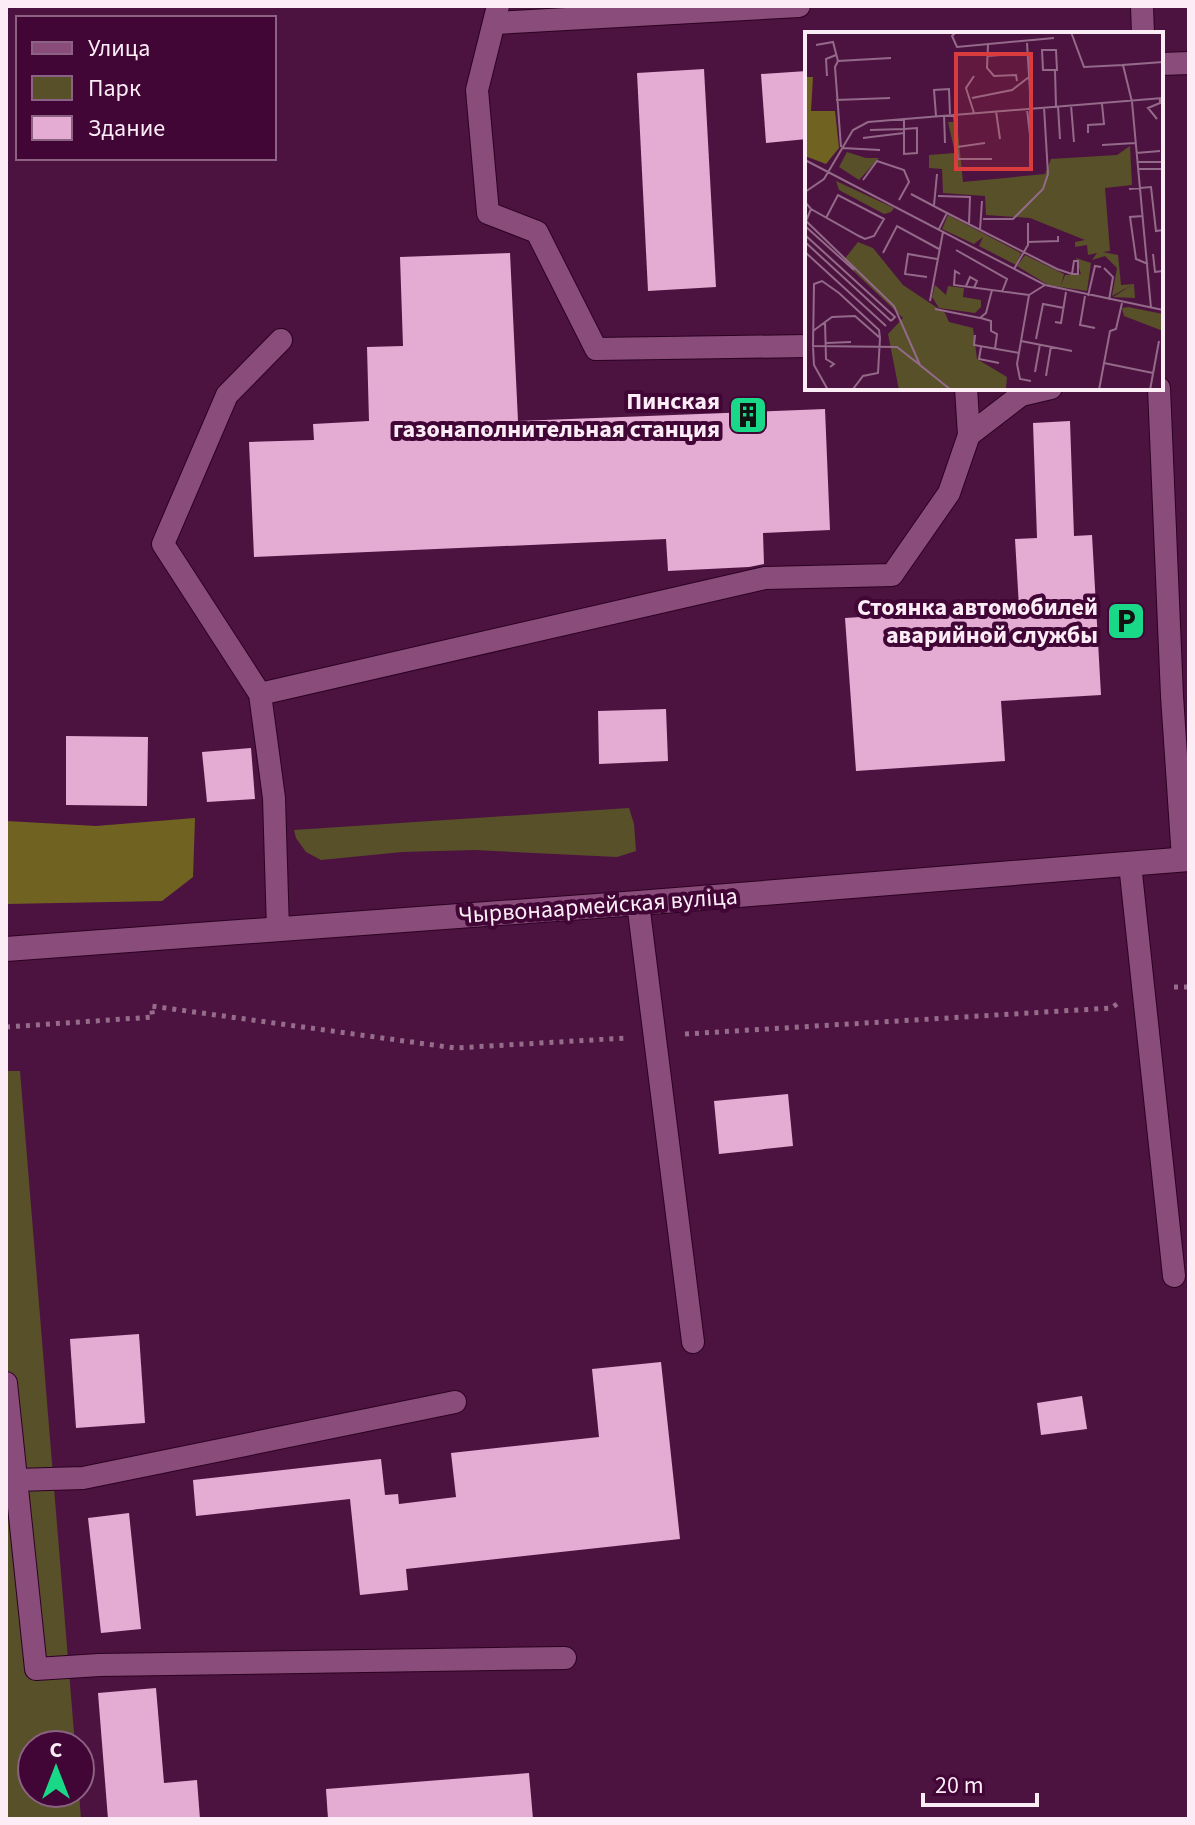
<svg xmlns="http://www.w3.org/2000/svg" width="1195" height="1825" font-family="'Source Sans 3',sans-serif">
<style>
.green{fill:#585029}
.forest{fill:#706322}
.building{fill:#e4abd3}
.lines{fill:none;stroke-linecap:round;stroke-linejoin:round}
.service-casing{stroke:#2c0223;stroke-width:24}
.tertiary-casing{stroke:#2c0223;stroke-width:26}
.path{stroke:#956d8b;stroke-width:5;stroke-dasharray:4 6;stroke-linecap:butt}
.service{stroke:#8a4c7a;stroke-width:22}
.tertiary{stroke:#8a4c7a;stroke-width:24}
.labels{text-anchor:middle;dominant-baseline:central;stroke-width:8;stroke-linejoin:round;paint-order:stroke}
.poi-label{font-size:24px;font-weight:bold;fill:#fbecf6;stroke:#410636;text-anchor:end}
.street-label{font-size:24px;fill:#fbecf6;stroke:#410636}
.inset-road{fill:none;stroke:#936a89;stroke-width:2}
.view{fill:#da3c3d;fill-opacity:0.15;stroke:#da3c3d;stroke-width:4}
.inset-edge{fill:none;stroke:#fbecf6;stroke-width:4}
</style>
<rect width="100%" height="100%" fill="#4d1340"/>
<g class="green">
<path d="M629,808l5,16 2,27 -19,6 -142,-7 -73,2 -81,8 -15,-8 -10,-14 -2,-8z"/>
<path d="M6,1071h14l55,674h-43v48h47l2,26h-75z"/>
</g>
<path class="forest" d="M195,818l-2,59 -31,24 -156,3v-83l90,5z"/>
<g class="building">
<path d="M704,69l12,218 -68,4 -11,-218z"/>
<path d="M807,71v68l-41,4 -5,-69z"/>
<path d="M510,253l8,168 307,-12 5,121 -67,3 1,31 -15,3 -81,4 -2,-32 -412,18 -5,-115 65,-2 -1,-16 56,-3 -2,-74 36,-1 -3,-89z"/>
<path d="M1070,421l4,115 18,-1 9,160 -100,6 4,60 -149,10 -11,-153 174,-11 -4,-68 22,-1 -4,-115z"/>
<path d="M666,709l2,52 -69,3 -1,-53z"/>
<path d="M66,736l82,1 -1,69 -81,-1z"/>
<path d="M251,748l4,51 -48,3 -5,-50z"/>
<path d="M788,1094l5,52 -74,8 -5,-53z"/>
<path d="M139,1334l6,89 -69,5 -6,-89z"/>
<path d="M661,1362l19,177 -274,30 2,21 -48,5 -10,-96 -154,17 -3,-36 188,-21 4,36 13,-1 1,10 57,-7 -5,-44 148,-16 -7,-68z"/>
<path d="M1082,1396l5,33 -46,6 -4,-32z"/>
<path d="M129,1513l12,116 -40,4 -13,-115z"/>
<path d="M156,1688l8,95 33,-3 3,39h-92l-10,-126z"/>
<path d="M529,1773l4,46h-205l-2,-30z"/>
</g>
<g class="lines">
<defs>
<g id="service">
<path d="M498,6l-21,84 11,123 49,19 59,117 211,-3"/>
<path d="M1142,6l1,28"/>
<path d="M495,23l304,-17"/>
<path d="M1161,64l28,-1"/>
<path d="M966,388l3,47"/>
<path d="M1159,388l13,308 11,163"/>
<path d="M260,694l505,-116 127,-3 57,-82 20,-58 52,-40 30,-7"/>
<path d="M1130,864l44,412"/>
<path d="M638,903l55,439"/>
<path d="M278,930l-4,-132 -14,-104 -97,-150 64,-149 54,-55"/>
<path d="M6,1383l30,286 63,-4 466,-7"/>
<path d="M16,1480l67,-2 372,-76"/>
</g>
<path id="tertiary" d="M6,949l632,-46 551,-44"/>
</defs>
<use href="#service" class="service-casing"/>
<use href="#tertiary" class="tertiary-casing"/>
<g class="path">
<path d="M1174,987h15"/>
<path d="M6,1027l147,-10 -2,-11 304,42 172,-10"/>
<path d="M685,1034l426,-26 6,-4"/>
</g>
<use href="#service" class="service"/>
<use href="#tertiary" class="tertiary"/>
</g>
<defs>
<symbol id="building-square" viewBox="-11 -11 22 22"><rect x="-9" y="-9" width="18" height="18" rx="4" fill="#19d989" stroke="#410636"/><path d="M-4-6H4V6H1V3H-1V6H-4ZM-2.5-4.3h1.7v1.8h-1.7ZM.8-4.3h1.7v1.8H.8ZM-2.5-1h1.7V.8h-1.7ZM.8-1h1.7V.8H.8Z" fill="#111"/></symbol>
<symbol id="parking-square" viewBox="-11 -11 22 22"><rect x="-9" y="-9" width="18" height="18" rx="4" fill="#19d989" stroke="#410636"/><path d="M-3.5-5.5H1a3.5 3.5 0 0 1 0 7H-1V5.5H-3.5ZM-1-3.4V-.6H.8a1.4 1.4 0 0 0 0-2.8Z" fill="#111"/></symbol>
</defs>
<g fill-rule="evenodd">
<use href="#building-square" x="726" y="393" width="44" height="44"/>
<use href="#parking-square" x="1104" y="599" width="44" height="44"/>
</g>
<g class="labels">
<g class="poi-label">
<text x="720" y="401">Пинская<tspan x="720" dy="28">газонаполнительная станция</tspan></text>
<text x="1098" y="607">Стоянка автомобилей<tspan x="1098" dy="28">аварийной службы</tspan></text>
</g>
<g class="street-label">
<text transform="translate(598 906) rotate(-4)">Чырвонаармейская вуліца</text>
</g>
</g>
<g transform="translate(805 32)">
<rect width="358" height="358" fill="#4d1340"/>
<path d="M143,90h9l6,60 82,-8 6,-15 66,-4 13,-9 2,39 -27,3 5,63 -7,1 15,3 3,30 13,-1 1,14 -22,-1 19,-12 -20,11 5,-28 -12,-12 -13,4 5,-7 -9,2 -1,-10 -12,2v-5l10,-2 -55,-22 -44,-3 -1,-19 -42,-3 -1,-24 -13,-1v-13l26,-2zM42,120l19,6h13l-20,22 -20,-13zM31,149l58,27 -3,4 -7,2 -45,-24zM143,183l73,38 -5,12 -37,-19 4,-9 -9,7 -32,-15zM53,210l15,6 30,37 42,28 4,9 24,6 4,31 30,18 -1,11 8,2h-115l-11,-56 15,-16 -60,-57zM220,223l39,19 -3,12 4,-11 16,-1 -5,-16 15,5 -4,28 -39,-6 -31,-19zM130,253l11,10 2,-9 16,2 -1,9 18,3v7l-6,6 -36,-5 -7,-11zM323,275l35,7v17l-39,-15 -2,-8z" fill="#585029"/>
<path d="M0,45h8l-2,34h24l4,37 -13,16 -21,-8z" fill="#706322"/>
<path class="inset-road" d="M151,0l-4,4 5,11 97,-9M266,0l13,35 39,-2M222,11l4,65M11,13l17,-3 5,19M183,13l-1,23 7,8 22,-1 1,6M237,18h14l1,20h-14zM182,24l41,-3M250,38l1,36M22,44l-1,-17 10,-4M167,66l40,-8 17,-13M31,68l54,-2M266,73l3,37M253,74l2,33M222,77l3,26M191,79l4,28M169,81l-8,-25 8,-12M149,82l4,45h34M139,83l1,28M131,84l-2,-26 15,-1 1,25M352,87l-9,-11 12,-5v-5M65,98l34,-1 13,-1v25l-13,1v-36M283,101v-8l16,-1 -2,-20M58,106l41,-5M297,113l33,-2M36,115l-6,-80 3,-6 53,-3M152,115l28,-4M37,116l38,2M331,121l24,-2M0,128l240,125 118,25M333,130h25M333,137h25M58,148l14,-19 27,9 5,12 -10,18M324,157l22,-2 5,44 7,-1M0,160l19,-13 29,-49 15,-8 295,-24M106,162l36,19 -8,16M133,164l32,1 -1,27M0,170l6,7 48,27 6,3 9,-3 10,-17 -46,-24 -12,23M129,173l3,-31M6,177l-5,12 88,85 26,59 31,25M142,181l110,56 15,5h6v-13h-4l-2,13M338,184l-13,1 6,42 12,5M178,187h30l30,-30 5,-15 -4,-67M0,194l49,44M175,198l2,-29M0,203l90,82 -4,4M0,210l86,79M223,210l30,-1v-5M151,218l51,29 -5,13M0,220l81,74M78,221l14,-27 42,23M348,222l2,18 8,-1M299,236l9,9 -4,23M209,237l14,-24v-22M155,242l-5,-3 -1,14 75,10M122,245l-22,-3 3,-20 29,5M161,254l4,-9 7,4 -3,7M280,264l-5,29 15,3M283,264l7,-30 6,1M125,269l13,-69M346,276l-19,-206 -9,-37 40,-3M130,277l45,9 6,-5 6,-23M176,286l10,3v10l6,3 -2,15M20,290l1,37 8,5 -4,3M250,290l6,1 5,-31M8,299l19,-14 23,-1 25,22 -2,35 -15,3 -10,13 -22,1M170,303l-1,10 45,8M75,306l-1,-8 -40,-37 -17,-12 -8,3 -1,62 84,1 23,18M231,307l7,-35 21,4M216,309l51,10M21,311l25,-1M8,314l1,19 14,25M176,315l-2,12 20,4M299,331l49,10M230,340l5,-28M241,344l5,-30M226,349l-11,-2 -3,-15 12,-69 16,-10M294,358l11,-59 6,-2 6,-26M345,358l9,-49"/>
<path class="view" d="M151,22h75v115h-75z"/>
<rect width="358" height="358" class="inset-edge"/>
</g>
<rect width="1195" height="1825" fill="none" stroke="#fbecf6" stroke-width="16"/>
<rect x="16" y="16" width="260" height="144" fill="#410636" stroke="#8b6283" stroke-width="2"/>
<rect x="32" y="42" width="40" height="12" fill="#8a4c7a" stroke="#8b6283" stroke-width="2"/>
<text x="88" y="56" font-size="24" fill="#fbecf6">Улица</text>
<rect x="32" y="76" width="40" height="24" fill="#585029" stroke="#8b6283" stroke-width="2"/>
<text x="88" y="96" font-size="24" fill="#fbecf6">Парк</text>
<rect x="32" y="116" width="40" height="24" fill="#e4abd3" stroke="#8b6283" stroke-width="2"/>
<text x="88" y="136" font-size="24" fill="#fbecf6">Здание</text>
<g transform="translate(56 1769)"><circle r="38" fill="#410636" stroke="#8b6283" stroke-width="2"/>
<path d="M0-6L14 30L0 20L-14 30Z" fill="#19d989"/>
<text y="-12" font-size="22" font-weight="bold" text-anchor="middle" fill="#fbecf6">С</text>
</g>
<path d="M923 1793v12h114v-12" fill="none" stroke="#fbecf6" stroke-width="4"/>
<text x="935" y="1793" font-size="24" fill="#fbecf6" stroke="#410636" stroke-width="6" paint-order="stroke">20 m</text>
</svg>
